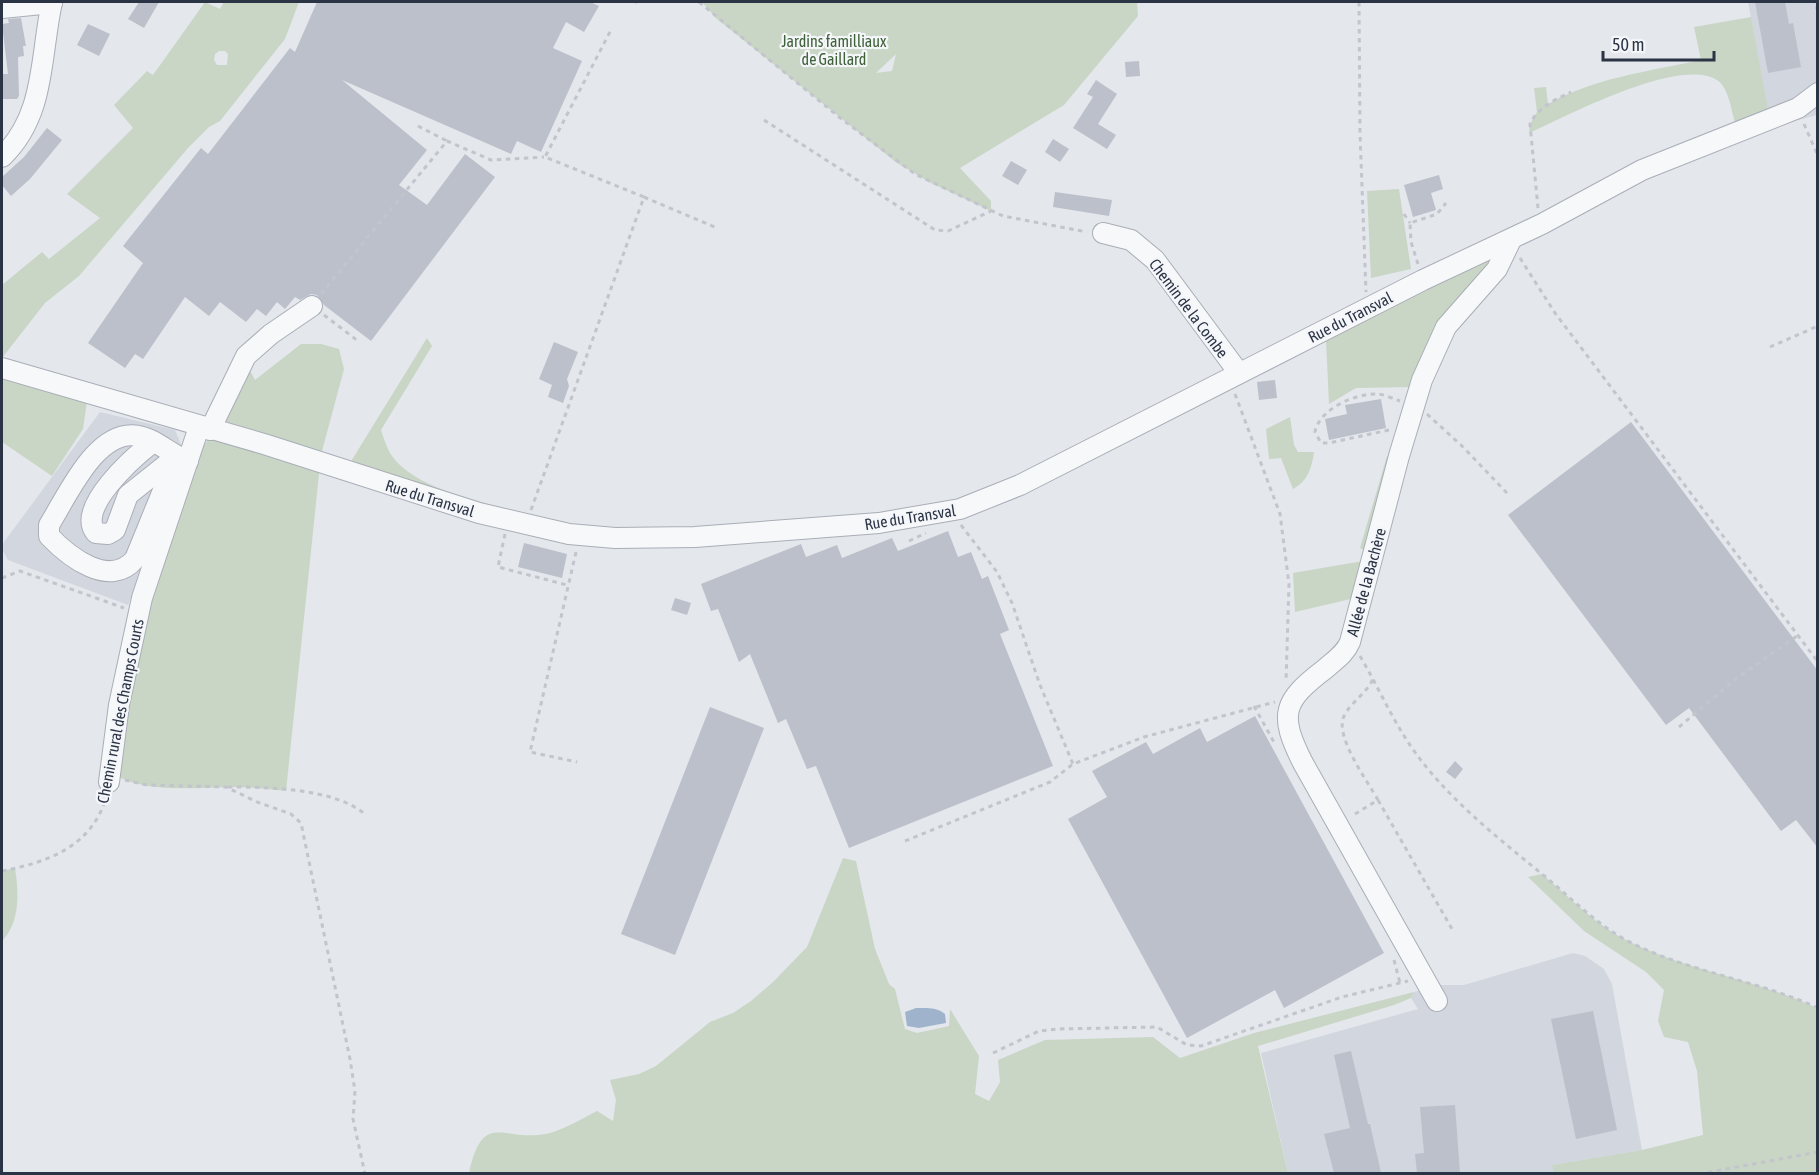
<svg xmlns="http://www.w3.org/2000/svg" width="1819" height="1175" font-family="'Asap Condensed',sans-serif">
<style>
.built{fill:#d2d6de}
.green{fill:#c9d6c5;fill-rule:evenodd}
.water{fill:#9fb4cc}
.building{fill:#bbc0ca}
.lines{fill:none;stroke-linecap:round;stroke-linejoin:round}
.minor-casing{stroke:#a9aeb7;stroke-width:22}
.path{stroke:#c2c5cb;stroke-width:3;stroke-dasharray:4.5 4.5;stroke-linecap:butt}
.minor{stroke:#f7f8fa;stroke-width:20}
.labels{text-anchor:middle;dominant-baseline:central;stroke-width:4.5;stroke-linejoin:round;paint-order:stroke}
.park-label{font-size:16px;fill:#3f6138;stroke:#f4f6f9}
.street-label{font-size:16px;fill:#2b3445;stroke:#f4f6f9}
</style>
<rect width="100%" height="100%" fill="#e4e7ec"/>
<g class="built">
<path d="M1748,2h69v113l-46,12z"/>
<path d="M100,412l75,18 7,17 -15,53 -39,105 -120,-45 -6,-11 2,-7z"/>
<path d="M1573,953l12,3 19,13 8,15 30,166 -89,15 1,8h-266l-27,-120 157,-44 -7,-11 3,-6 24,-7h26z"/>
</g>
<g class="green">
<path d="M205,2l15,7 4,-7h75l-14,37 -65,82 -11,6 -21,21 -109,128 -34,27 -43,55v-73l40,-33 7,7 51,-41 -33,-24 66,-66 -19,-23 33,-34 6,4zM219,51h6l3,3 -1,11h-10l-3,-5 1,-6z"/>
<path d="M702,2h435l1,14 -74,89 -104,63 31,33v10l-60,-28 -34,-20 -180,-144zM896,54l-4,17 -16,2z"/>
<path d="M1751,17l17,92 -33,13c-4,-12 -6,-34 -18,-42 -38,-24 -150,36 -188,53l1,-9 7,-12 -3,-24 12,-1 2,17c46,-26 102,-33 153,-44l-7,-33z"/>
<path d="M1399,189l12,80 -40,9 -4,-87z"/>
<path d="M1490,256l5,7 -82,124 -57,1 -27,16 -3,-64z"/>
<path d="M427,338l5,8 -51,84c3,9 6,19 11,26 24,34 94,46 132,58l-9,3 -165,-54z"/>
<path d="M301,344h20l18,5 5,20 -23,86 -35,336c-17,-2 -34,-4 -51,-4 -37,0 -84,7 -118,-11l2,-28 26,-131 52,-162 22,-31 29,-57 7,13z"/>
<path d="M2,377l85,24 -4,28 -31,47 -50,-34z"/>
<path d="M1290,417l4,28 4,7h16c-2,16 -7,30 -21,37l-12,-31 -12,1 -3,-30z"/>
<path d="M1387,456l5,3 -26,92 -6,-3z"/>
<path d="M1363,561l-8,37 -60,14 -2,-39z"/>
<path d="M843,858l13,3 19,88 14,35 6,5 10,40 12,4 32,-7 1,-17 29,47 -4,38 14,7 11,-19 -2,-22 47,-20 108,-3 27,21 74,-25 160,-41 -3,6 -17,7 -136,41 30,127h-819c14,-64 34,-31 77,-39 18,-4 35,-15 51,-23l16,10 3,-21 -6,-20 29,-6 17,-8 54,-44 23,-9 18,-12 22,-19 34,-35z"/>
<path d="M15,868c4,26 5,54 -13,73v-70z"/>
<path d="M1542,874c26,22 53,50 84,66 61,31 130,39 191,68v165h-263l-2,-8 90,-15 61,-15 -6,-64 -9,-29 -24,-5 -6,-16 6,-31 -18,-18 -62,-41 -56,-54z"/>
</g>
<path class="water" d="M916,1008c11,0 21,-1 29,6l1,9 -27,5 -12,-2 -2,-14z"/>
<g class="building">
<path d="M139,2h20l-15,26 -16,-9z"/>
<path d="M317,2h273l9,4 -15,26 -18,-10 -13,26 29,13 -41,91 -24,-11 -6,13 -169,-74 85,70 -28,35 28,20 38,-51 30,23 -124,164 -47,-36 -7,-10 -6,-1 -11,6 -5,-3 -10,12 -8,-7 -11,14 -9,-7 -11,13 -26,-20 -11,14 -24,-19 -42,62 -8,-5 -10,14 -37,-25 55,-80 -20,-17 78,-98 7,6 82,-106 5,4z"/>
<path d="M1755,2h30l4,22 4,-1 8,44 -33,6z"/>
<path d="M21,18l5,28h-3l1,10 -6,1 1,39 -2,3h-15v-25h6l-6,-50 7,-1 -1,-4z"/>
<path d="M88,24l22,10 -11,22 -22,-11z"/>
<path d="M1139,61l1,15 -14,1 -1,-15z"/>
<path d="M1096,80l21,14 -19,30 18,11 -9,14 -34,-21 20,-31 -6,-3z"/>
<path d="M47,128l15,12 -32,39 -19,17 -9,-11v-8l22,-20z"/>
<path d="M1053,139l16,10 -9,13 -15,-10z"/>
<path d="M1011,161l16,9 -9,15 -16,-9z"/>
<path d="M1439,175l4,14 -12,4 5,17 -23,7 -9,-32z"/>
<path d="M1055,192l57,8 -3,16 -56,-9z"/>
<path d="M554,342l24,10 -11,27 2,7 -6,17 -15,-6 4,-12 -13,-6z"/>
<path d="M1275,380l2,18 -18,2 -2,-18z"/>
<path d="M1381,399l5,29 -57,12 -4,-21 22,-5 -2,-9z"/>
<path d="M1631,422l187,249v177l-22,-28 -15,11 -92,-123 -23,17 -158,-210z"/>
<path d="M948,531l10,26 13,-5 11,27 6,-3 21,54 -9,4 53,132 -204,82 -33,-82 -9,3 -21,-50 -8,4 -28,-69 -11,8 -21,-53 -7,2 -10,-27 100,-40 5,13 31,-12 5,13 50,-20 6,13z"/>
<path d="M524,543l43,11 -5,24 -44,-11z"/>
<path d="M675,598l16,5 -4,12 -16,-5z"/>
<path d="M710,707l54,21 -89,227 -54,-21z"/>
<path d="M1255,716l129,237 -100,55 -9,-18 -88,48 -119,-219 39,-22 -15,-26 54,-29 7,12 47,-26 7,14z"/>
<path d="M1455,761l8,8 -8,10 -9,-7z"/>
<path d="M1593,1011l24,119 -41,9 -25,-120z"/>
<path d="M1351,1051l17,73h2l11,49h-47l-10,-39 26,-6 -16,-73z"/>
<path d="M1455,1105l5,68h-43l-2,-19 9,-1 -4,-46z"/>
</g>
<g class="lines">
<defs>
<g id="minor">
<path d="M2,8l50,-5"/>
<path d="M2,157c44,-42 38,-101 50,-155"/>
<path d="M1103,233l28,7 24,20 84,113"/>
<path d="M2,368l262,76 215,69 90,21 46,4 80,-1 184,-14 81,-14 60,-24 403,-205 119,-56 100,-54 156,-62 20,-15"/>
<path d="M210,430l36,-74 25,-22 41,-28"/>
<path d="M153,442c-18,14 -78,66 -57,91l12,1 7,-4 13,-35 49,-39"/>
<path d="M177,456l-42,103c-25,30 -66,-2 -86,-23v-11c19,-30 48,-98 90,-89 17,3 32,19 49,25"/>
<path d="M109,782l10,-77 23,-107 57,-171"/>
<path d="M1437,1001l-134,-238c-25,-49 -20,-62 22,-94 10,-9 20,-15 25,-27l49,-186 23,-76 24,-53 51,-58 14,-29"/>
</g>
</defs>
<use href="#minor" class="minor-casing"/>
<g class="path">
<path d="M699,2l140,115 76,57 88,42 84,16"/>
<path d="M1359,2l1,132 6,158"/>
<path d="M635,3l1,-1"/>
<path d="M1815,8h3"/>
<path d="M764,120l171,110 13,1 43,-20"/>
<path d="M1804,124l14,32"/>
<path d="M418,126l29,15"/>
<path d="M644,197l73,31"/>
<path d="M1538,208l-8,-84c8,-17 25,-24 41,-32"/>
<path d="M1404,214l6,9"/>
<path d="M1520,258l35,55 263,349"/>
<path d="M1418,264l-7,-22 -1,-19 27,-9 9,-11"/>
<path d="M321,294l126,-153 44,19 53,-3"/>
<path d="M324,315l34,26"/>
<path d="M1770,347l48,-21"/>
<path d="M1235,394l45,120 9,70 -3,97"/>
<path d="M1427,414l36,33 44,46"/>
<path d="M1389,430l-60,13h-8l-6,-11c4,-23 41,-39 62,-38 7,0 16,5 23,7"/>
<path d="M531,510l113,-313 -99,-40 67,-129"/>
<path d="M961,525l36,47 15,31 28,82 33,79"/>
<path d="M505,534l-7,33 69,18"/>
<path d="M909,541l17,-8"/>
<path d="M576,552l-46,200 47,10"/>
<path d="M2,578l18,-7 104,37"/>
<path d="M1360,656c19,32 34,68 57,99 34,46 81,83 125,119 27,22 52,48 82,65 61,33 132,40 194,69"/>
<path d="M1254,706l21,38"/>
<path d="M1679,727l58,-49 60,-42"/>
<path d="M125,780l22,5 79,2 31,15 34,12 10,9 49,236 5,32 -2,28 12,55"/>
<path d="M228,787c40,0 107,1 138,28"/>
<path d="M1378,800l74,129"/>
<path d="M1355,814l23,-14c-10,-18 -44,-64 -34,-84 7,-14 22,-22 29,-37"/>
<path d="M905,841l145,-59 23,-18 71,-27 131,-35"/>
<path d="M2,871c46,-9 89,-24 104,-73"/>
<path d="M1394,960l6,23"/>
<path d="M993,1053l46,-22 19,-2 99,-2 30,18 14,1 141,-49 66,-16"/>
<path d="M1699,1174l119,-22"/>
</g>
<use href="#minor" class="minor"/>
</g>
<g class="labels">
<g class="park-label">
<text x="834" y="41">Jardins familliaux<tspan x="834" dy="18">de Gaillard</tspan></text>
</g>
<g class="street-label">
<text transform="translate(1189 308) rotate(53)">Chemin de la Combe</text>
<text transform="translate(1350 317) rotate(-27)">Rue du Transval</text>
<text transform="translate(430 498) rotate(17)">Rue du Transval</text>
<text transform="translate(910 517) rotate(-9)">Rue du Transval</text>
<text transform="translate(1366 582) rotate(-75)">Allée de la Bachère</text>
<text transform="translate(120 711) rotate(-79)">Chemin rural des Champs Courts</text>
</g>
</g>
<rect width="1819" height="1175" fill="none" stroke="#2b3445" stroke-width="6"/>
<path d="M1603 51v9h111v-9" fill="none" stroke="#2b3445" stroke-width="3"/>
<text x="1612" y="51" font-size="18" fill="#2b3445" stroke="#f4f6f9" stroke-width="4.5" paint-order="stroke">50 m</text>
</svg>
